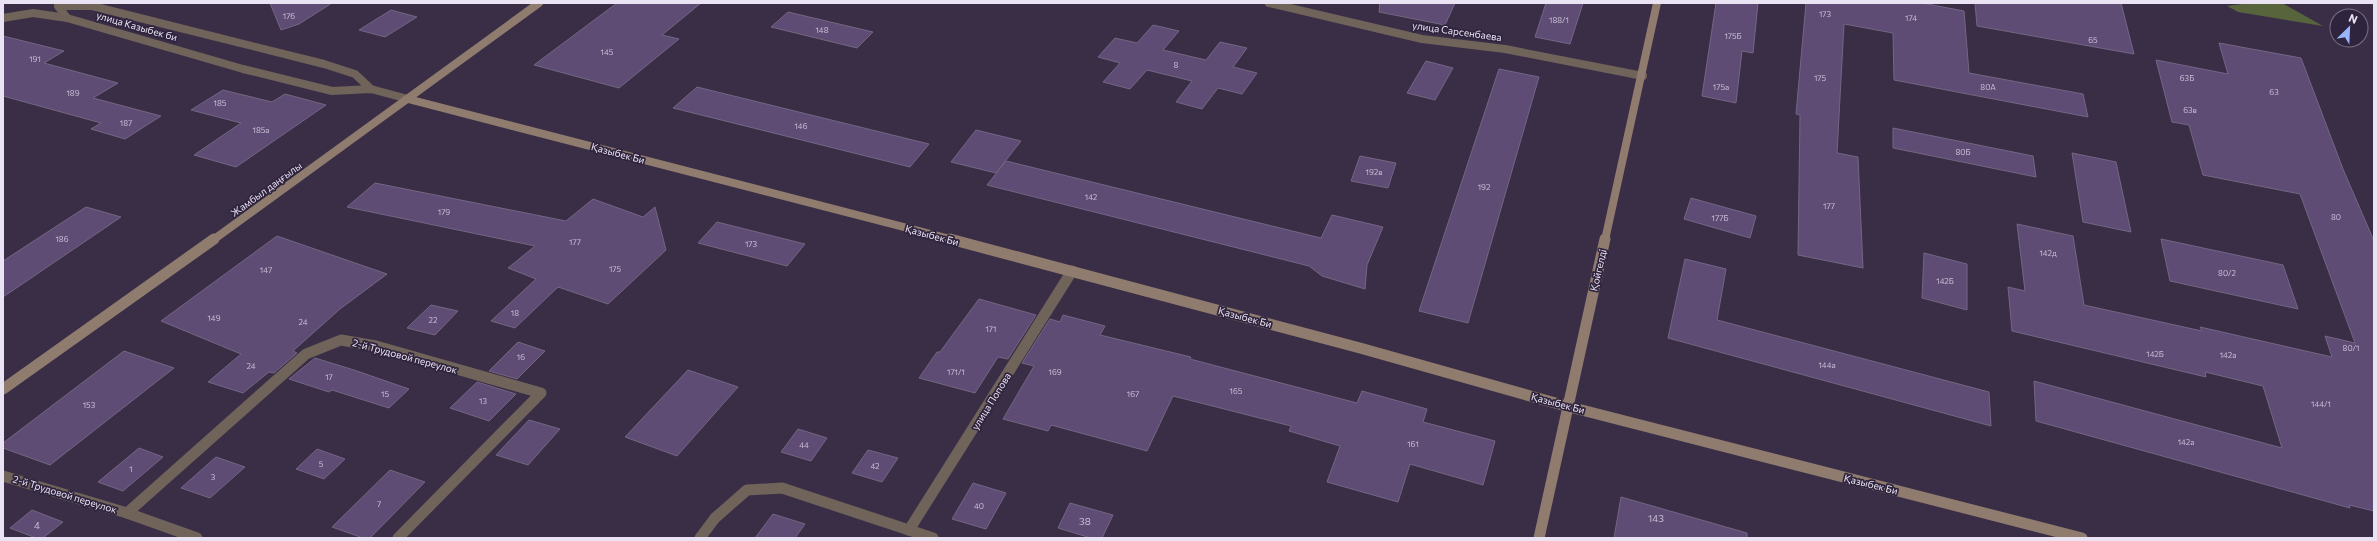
<svg xmlns="http://www.w3.org/2000/svg" width="2377" height="541" font-family="Commissioner,sans-serif">
<style>
.green{fill:#57643c}
.building{fill:#5f4c75;stroke:#736683}
.lines{fill:none;stroke-linecap:round;stroke-linejoin:round}
.street-far1{stroke:#6f635a;stroke-width:8}
.street{stroke:#6f635a;stroke-width:11}
.secondary-far1{stroke:#907c6e;stroke-width:8}
.secondary{stroke:#907c6e;stroke-width:11}
.labels{text-anchor:middle;dominant-baseline:central;stroke-width:3.5;stroke-linejoin:round;paint-order:stroke}
.number-label{font-size:8px;fill:#c7bdd4}
.street-label{font-size:10px;fill:#eae3f3;stroke:#2f243d}
.near-number-label{font-size:10px;fill:#c7bdd4}
</style>
<rect width="100%" height="100%" fill="#3a2e47"/>
<path class="green" d="M2249,3h33l41,23 -85,-14 -11,-6z"/>
<g class="building">
<path d="M270,3h62l-33,21 -18,6z"/>
<path d="M617,3h84l-39,32 17,4 -60,49 -85,-23z"/>
<path d="M1380,3h75l-10,22 -66,-13z"/>
<path d="M1546,3h37l-13,41 -35,-7z"/>
<path d="M1716,3h42l-5,50 -11,-2 -6,52 -34,-7z"/>
<path d="M1806,3h116l42,8 5,62 114,21 5,23 -194,-37 -1,-47 -49,-9 -7,129 21,4 5,111 -65,-13 2,-140 -4,-1z"/>
<path d="M1975,3h146l13,51 -157,-28z"/>
<path d="M391,10l26,7 -32,20 -26,-7z"/>
<path d="M788,12l85,20 -16,16 -86,-21z"/>
<path d="M1153,25l26,6 -16,19 43,10 14,-18 27,6 -14,19 24,6 -15,21 -24,-6 -16,21 -26,-7 16,-21 -45,-11 -17,19 -27,-7 17,-19 -22,-6 17,-19 22,5z"/>
<path d="M3,36l61,15 -20,12 74,20 -25,15 68,18 -36,23 -34,-10 10,-6 -98,-27z"/>
<path d="M2219,43l82,15 42,111 31,72v270l-25,-6 1,3 -314,-87 -2,-40 248,67 -19,-62 -58,-14 1,5 -194,-46 -4,-44 17,4 -8,-67 56,12 11,69 118,26 -2,-4 132,30 -7,-21 30,7 -55,-149 -97,-19 -14,-50 -17,-3 -16,-62 72,14z"/>
<path d="M1426,61l27,7 -18,32 -28,-7z"/>
<path d="M1499,69l40,8 -71,246 -49,-12z"/>
<path d="M697,87l232,57 -19,23 -237,-59z"/>
<path d="M223,90l49,12 13,-8 41,11 -90,62 -42,-12 47,-32 -50,-13z"/>
<path d="M1893,128l140,28 3,21 -143,-29z"/>
<path d="M976,130l45,11 -25,32 -45,-11z"/>
<path d="M2072,153l44,9 15,70 -48,-10z"/>
<path d="M1360,156l36,7 -8,25 -37,-7z"/>
<path d="M1006,161l315,77 11,-23 51,12 -16,38 -2,24 -43,-13 -13,-10 -322,-81z"/>
<path d="M375,183l191,38 27,-22 50,18 12,-10 11,43 -58,54 -50,-17 -43,41 -24,-7 45,-42 -28,-11 27,-22 -188,-39z"/>
<path d="M1691,198l65,18 -6,22 -66,-19z"/>
<path d="M86,207l35,10 -118,80v-36z"/>
<path d="M717,222l88,22 -18,22 -89,-23z"/>
<path d="M277,236l110,38 -47,35 -46,41 -1,1 4,2 -23,20 -5,-1 -26,21 -35,-11 33,-28 -80,-33z"/>
<path d="M2161,239l122,26 15,44 -128,-28z"/>
<path d="M1924,253l43,11v46l-45,-12z"/>
<path d="M1685,259l41,10 -9,51 272,72 2,34 -323,-88z"/>
<path d="M979,299l57,16 -28,44 -10,-2 -23,36 -56,-15 18,-26h3z"/>
<path d="M431,305l27,6 -23,24 -28,-7z"/>
<path d="M1063,315l42,11 -5,9 91,22 -1,2 167,44 5,-12 65,18 -4,13 72,19 -12,44 -73,-21 -12,38 -71,-20 13,-36 -51,-15 2,-5 -118,-30 -26,55 -96,-26 -3,6 -45,-12 31,-53 -12,-3 28,-44 10,3z"/>
<path d="M518,342l27,9 -28,28 -28,-8z"/>
<path d="M124,351l50,17 -124,97 -47,-17v-5z"/>
<path d="M315,358l39,12 55,19 -20,19 -57,-18 -3,2 -40,-13z"/>
<path d="M688,370l50,17 -61,69 -52,-19z"/>
<path d="M477,382l39,12 -27,27 -39,-13z"/>
<path d="M529,420l31,9 -32,36 -32,-10z"/>
<path d="M798,429l29,9 -16,23 -30,-9z"/>
<path d="M139,448l24,9 -40,34 -25,-9z"/>
<path d="M317,449l28,10 -21,20 -28,-10z"/>
<path d="M868,450l30,8 -16,24 -30,-9z"/>
<path d="M216,457l29,10 -35,31 -29,-10z"/>
<path d="M390,470l35,12 -55,56h-7l-31,-11z"/>
<path d="M973,483l33,10 -20,36 -34,-10z"/>
<path d="M1621,497l126,36v5h-133z"/>
<path d="M1070,503l43,12 -11,23h-11l-33,-10z"/>
<path d="M32,510l31,12 -20,16h-7l-26,-10z"/>
<path d="M773,514l32,10 -10,14h-40z"/>
</g>
<g class="lines">
<g class="street-far1">
<path d="M1269,3l153,36 83,10 138,27"/>
<path d="M3,18l30,-5 34,5 176,51 89,22 39,-2 37,10"/>
<path d="M67,18l-9,-12h34l232,58 31,10 16,15"/>
</g>
<g class="street">
<path d="M3,476l124,37 70,25"/>
<path d="M127,513l179,-159 35,-14 35,6 165,47 -143,145"/>
<path d="M909,530l163,-259"/>
<path d="M700,538l15,-20 32,-28 35,-2 151,50"/>
</g>
<g class="secondary-far1">
<path d="M408,99l546,141"/>
<path d="M213,240l326,-237"/>
<path d="M1605,240l52,-237"/>
</g>
<g class="secondary">
<path d="M950,239l410,109 206,58 516,132"/>
<path d="M3,389l211,-150"/>
<path d="M1539,538l66,-299"/>
</g>
</g>
<g class="labels">
<g class="number-label">
<text x="1825" y="14">173</text>
<text x="289" y="16">176</text>
<text x="1911" y="18">174</text>
<text x="1559" y="20">188/1</text>
<text x="822" y="30">148</text>
<text x="1733" y="36">175Б</text>
<text x="2093" y="40">65</text>
<text x="607" y="52">145</text>
<text x="35" y="59">191</text>
<text x="1176" y="65">8</text>
<text x="1820" y="78">175</text>
<text x="2187" y="78">63Б</text>
<text x="1721" y="87">175а</text>
<text x="1988" y="87">80А</text>
<text x="2274" y="92">63</text>
<text x="73" y="93">189</text>
<text x="220" y="103">185</text>
<text x="2190" y="110">63в</text>
<text x="126" y="123">187</text>
<text x="801" y="126">146</text>
<text x="261" y="130">185а</text>
<text x="1963" y="152">80Б</text>
<text x="1374" y="172">192в</text>
<text x="1484" y="187">192</text>
<text x="1091" y="197">142</text>
<text x="1829" y="206">177</text>
<text x="444" y="212">179</text>
<text x="2336" y="217">80</text>
<text x="1720" y="218">177Б</text>
<text x="62" y="239">186</text>
<text x="575" y="242">177</text>
<text x="751" y="244">173</text>
<text x="2048" y="253">142д</text>
<text x="615" y="269">175</text>
<text x="266" y="270">147</text>
<text x="2227" y="273">80/2</text>
<text x="1945" y="281">142Б</text>
<text x="515" y="313">18</text>
<text x="214" y="318">149</text>
<text x="433" y="320">22</text>
<text x="303" y="322">24</text>
<text x="991" y="329">171</text>
<text x="2351" y="348">80/1</text>
<text x="2155" y="354">142Б</text>
<text x="2228" y="355">142а</text>
<text x="521" y="357">16</text>
<text x="1827" y="365">144а</text>
<text x="251" y="366">24</text>
<text x="956" y="372">171/1</text>
<text x="1055" y="372">169</text>
<text x="329" y="377">17</text>
<text x="1236" y="391">165</text>
<text x="385" y="394">15</text>
<text x="1133" y="394">167</text>
<text x="483" y="401">13</text>
<text x="2321" y="404">144/1</text>
<text x="89" y="405">153</text>
<text x="2186" y="442">142а</text>
<text x="1413" y="444">161</text>
<text x="804" y="445">44</text>
<text x="321" y="464">5</text>
<text x="875" y="466">42</text>
<text x="131" y="469">1</text>
<text x="213" y="477">3</text>
<text x="379" y="504">7</text>
<text x="979" y="506">40</text>
</g>
<g class="street-label">
<text transform="translate(137 26) rotate(16)">улица Казыбек би</text>
<text transform="translate(1457 31) rotate(8)">улица Сарсенбаева</text>
<text transform="translate(618 153) rotate(15)">Қазыбек Би</text>
<text transform="translate(266 189) rotate(-36)">Жамбыл даңғылы</text>
<text transform="translate(932 235) rotate(15)">Қазыбек Би</text>
<text transform="translate(1598 270) rotate(-77)">Қойгелді</text>
<text transform="translate(1245 317) rotate(15)">Қазыбек Би</text>
<text transform="translate(405 356) rotate(15)">2-й Трудовой переулок</text>
<text transform="translate(991 401) rotate(-58)">улица Попова</text>
<text transform="translate(1558 403) rotate(15)">Қазыбек Би</text>
<text transform="translate(1871 484) rotate(14)">Қазыбек Би</text>
<text transform="translate(65 494) rotate(17)">2-й Трудовой переулок</text>
</g>
<g class="near-number-label">
<text x="1656" y="518">143</text>
<text x="1085" y="521">38</text>
<text x="37" y="525">4</text>
</g>
</g>
<rect width="2377" height="541" fill="none" stroke="#eae3f3" stroke-width="8"/>
<g transform="translate(2349 28) rotate(24)"><circle r="19" fill="#2f243d" stroke="#7a7086"/>
<path d="M0-3L7 15L0 10L-7 15Z" fill="#9ab5fd"/>
<text y="-6" font-size="11" font-weight="bold" text-anchor="middle" fill="#eae3f3">N</text>
</g>
</svg>
